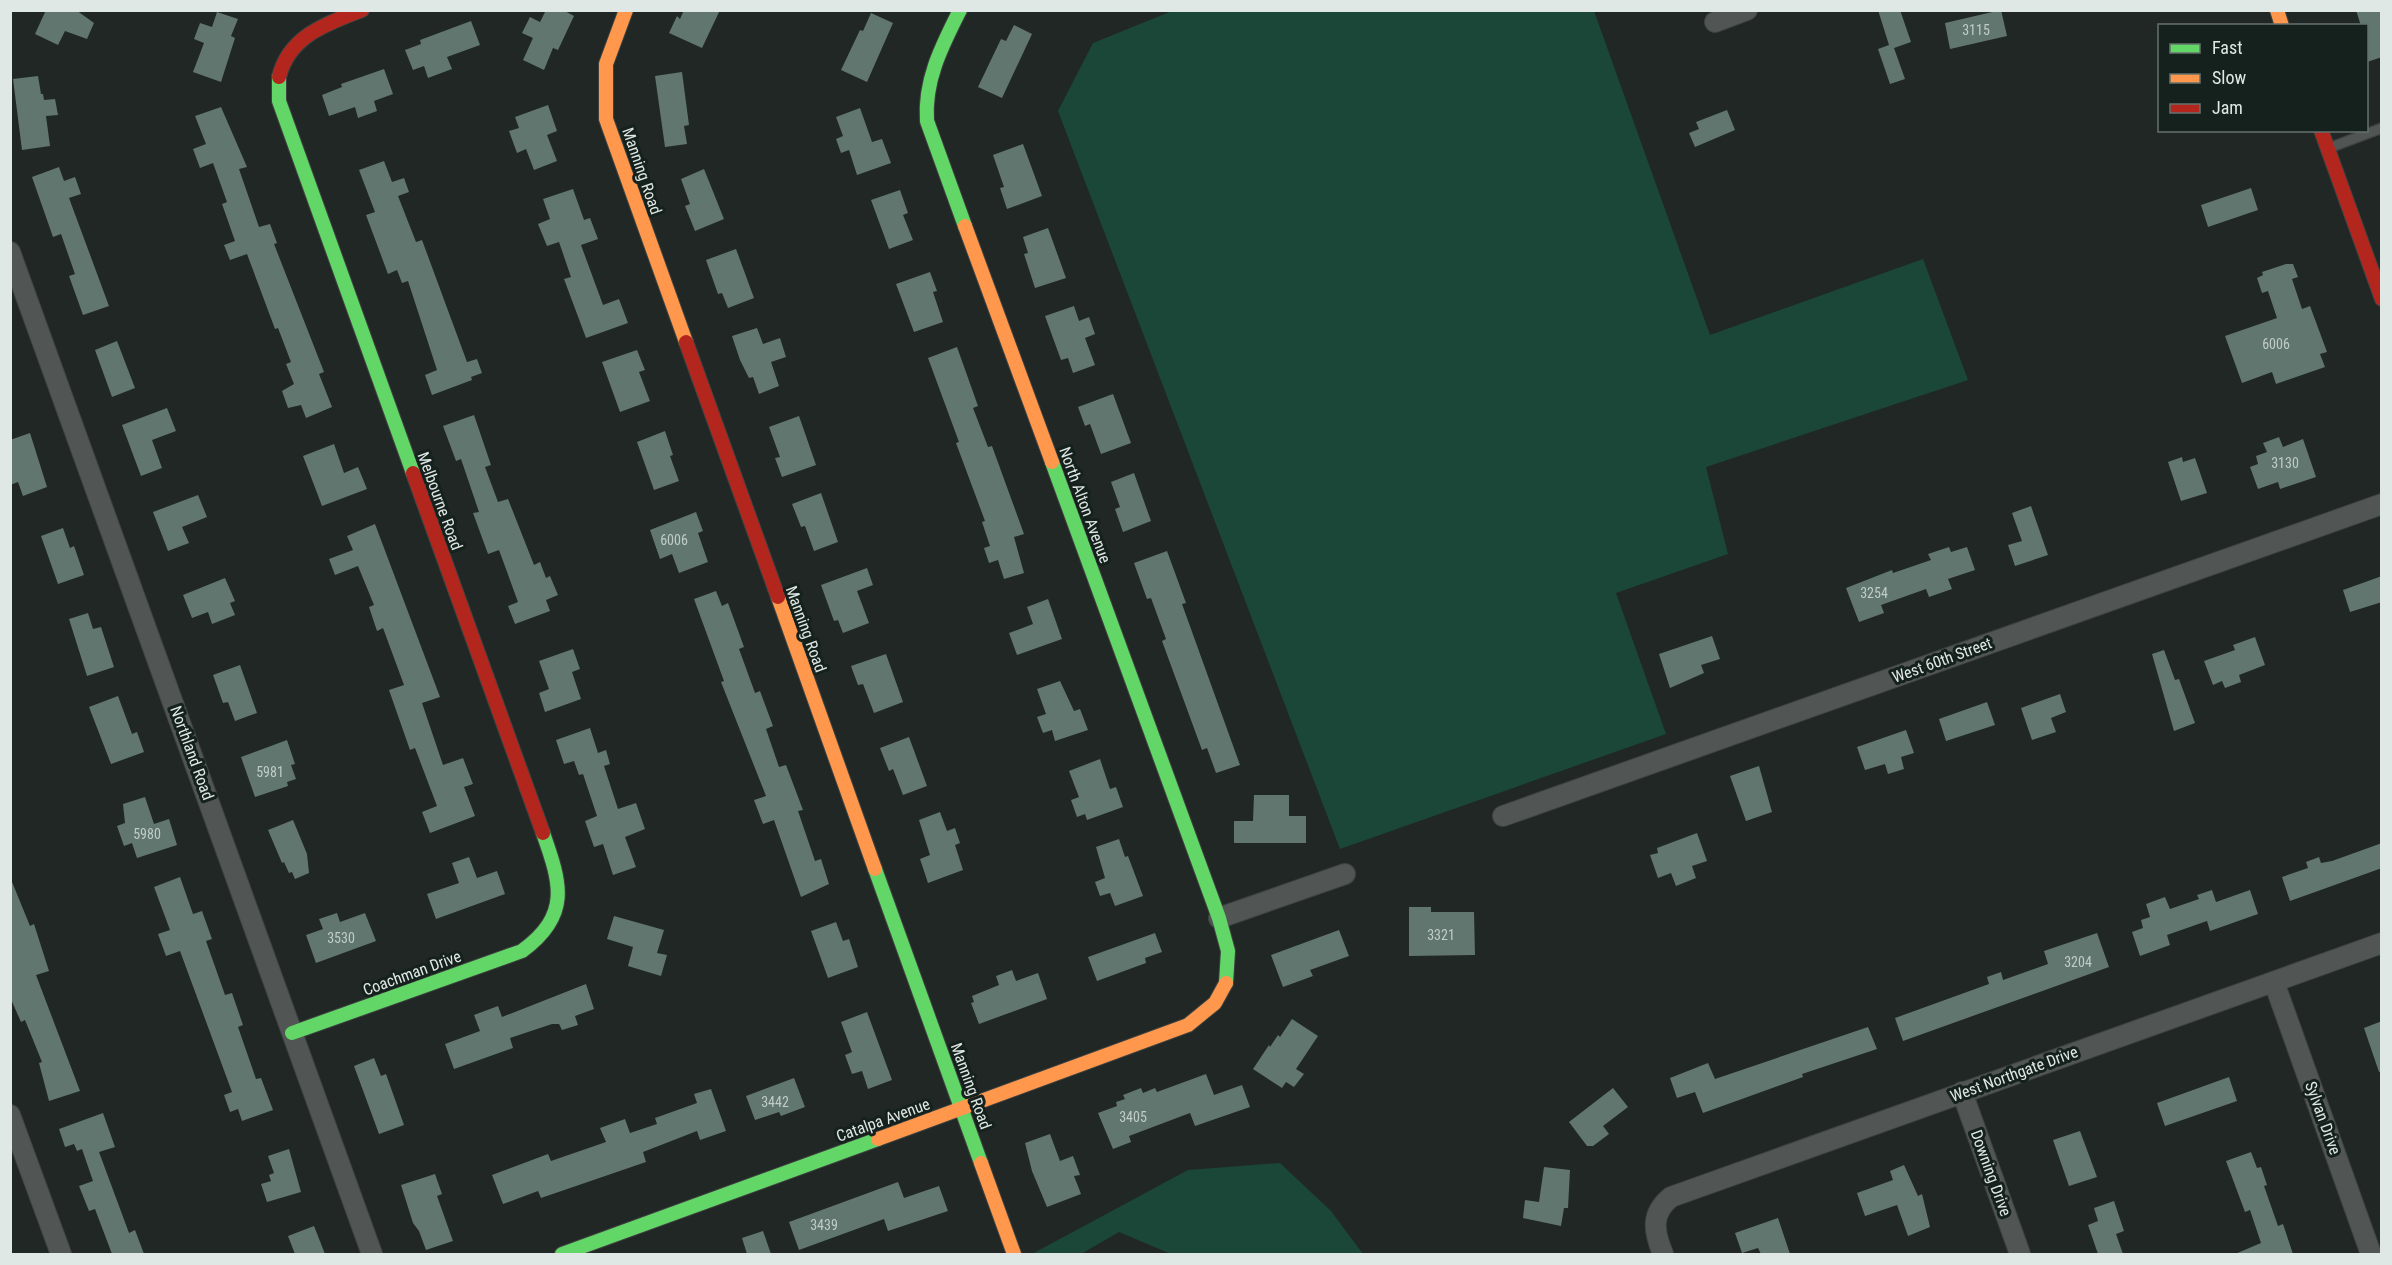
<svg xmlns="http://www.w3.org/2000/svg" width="2392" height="1265" font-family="'Roboto Condensed',sans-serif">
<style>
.green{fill:#1b4738}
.building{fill:#61766f}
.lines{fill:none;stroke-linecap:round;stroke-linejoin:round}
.lane-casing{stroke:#3e4341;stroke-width:12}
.street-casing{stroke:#3e4341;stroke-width:22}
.fast-casing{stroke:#3e4341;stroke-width:16}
.slow-casing{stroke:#3e4341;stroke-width:16}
.jam-casing{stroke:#3e4341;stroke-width:16}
.lane{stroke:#515654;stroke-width:9}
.street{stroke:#515654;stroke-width:20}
.fast{stroke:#63d668;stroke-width:14}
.slow{stroke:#ff974d;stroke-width:14}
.jam{stroke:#b3261e;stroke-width:14}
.labels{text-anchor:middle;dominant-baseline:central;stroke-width:6;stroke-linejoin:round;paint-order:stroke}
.number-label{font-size:14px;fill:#c0ccc8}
.street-label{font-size:16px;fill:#e0e8e5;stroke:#15211c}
</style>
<rect width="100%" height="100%" fill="#212725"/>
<g class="green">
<path d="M1172,11h422l116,324 213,-76 45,121 -262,87 22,87 -112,39 50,141 -326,115 -282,-738 35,-68z"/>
<path d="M1280,1163l51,48 32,43h-192l-52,-22 -38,22h-49l156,-84z"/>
</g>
<g class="building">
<path d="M46,10h30l18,13 -7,16 -22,-8 -7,14 -23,-11z"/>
<path d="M546,10h17l11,6 -16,34 -5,-2 -9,22 -21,-10 10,-22 -11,-5 8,-16 10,5z"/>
<path d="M684,10h36l-18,38 -33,-15 8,-17 3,3z"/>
<path d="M1878,10h22l11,32 -17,6 11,31 -15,5 -12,-35 11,-4z"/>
<path d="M2001,10l6,26 -57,13 -5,-26z"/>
<path d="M2356,10h26v47l-15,5v-36h-6z"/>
<path d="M217,12l21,7 -7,17 4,2 -14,44 -28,-10 11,-29 -10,-4 6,-16 12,4z"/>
<path d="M871,13l22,10 -26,59 -26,-12 19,-40 3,1z"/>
<path d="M471,21l9,24 -33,12 5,12 -24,9 -4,-12 -11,4 -8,-20 16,-6 -1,-4z"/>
<path d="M1014,25l18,9 -30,64 -24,-11 23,-48 5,2z"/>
<path d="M384,69l9,25 -19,7 3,10 -19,7 -3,-11 -26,9 -7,-21 20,-8 -1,-3z"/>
<path d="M682,72l7,53 -5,1 3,18 -22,3 -10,-71z"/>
<path d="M38,76l3,18h2l1,6 11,-1 3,16 -12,1 4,30 -28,4 -9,-71z"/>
<path d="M548,105l9,26 -10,4 10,26 -23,9 -8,-21 -9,4 -8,-22 10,-3 -4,-11z"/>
<path d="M221,107l26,60 -8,2 20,58 11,-3 7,19 -3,1 50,128 -5,2 13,33 -26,11 -5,-13 -13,3 -6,-17 12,-7 -8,-20 5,-2 -13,-34 -3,1 -28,-75 -17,6 -6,-15 11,-4 -13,-37 5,-2 -14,-39 -13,5 -7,-19 13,-5 -11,-28z"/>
<path d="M860,108l12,34 10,-3 9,24 -34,12 -8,-25 -8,3 -5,-14 7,-3 -7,-19z"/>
<path d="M1727,110l8,20 -40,17 -6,-14 10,-4 -3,-7z"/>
<path d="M1023,144l19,52 -35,13 -7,-21 4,-1 -11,-32z"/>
<path d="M384,161l8,21 12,-4 5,14 -11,4 18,46 6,-2 45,122 10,-3 5,14 -11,4 1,3 -40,15 -7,-20 12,-5 -29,-89 -6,2 -5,-13 -9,4 -22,-59 9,-3 -16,-42z"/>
<path d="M59,167l5,14 11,-4 6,17 -12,4 40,108 -26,9 -14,-39 6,-2 -14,-40 -8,3 -21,-60z"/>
<path d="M704,169l20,50 -29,12 -10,-25 5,-2 -9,-25z"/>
<path d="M2251,188l7,22 -50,17 -7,-22z"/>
<path d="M573,189l11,31 6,-2 8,21 -17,6 22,60 16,-6 9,24 -42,15 -22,-59 7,-2 -12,-35 -12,4 -9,-22 12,-5 -7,-20z"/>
<path d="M900,190l8,23 -5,2 10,25 -24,9 -18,-49z"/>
<path d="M1048,228l18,50 -31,10 -11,-34 4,-1 -5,-16z"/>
<path d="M736,249l18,49 -26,10 -6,-15 -4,1 -12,-34z"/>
<path d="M2286,264h7l5,13 -6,2 10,30 8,-3 17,46 -7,2 5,13 -49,17 -4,-12 -30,11 -17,-47 52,-18 -9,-27 -6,2 -5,-15 6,-3 -1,-3z"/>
<path d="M930,272l7,19 -4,1 10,30 -29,10 -18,-48z"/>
<path d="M1074,306l5,15 10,-4 6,17 -10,4 10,27 -22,8 -5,-15 -7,2 -16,-44z"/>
<path d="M757,328l6,16 17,-6 6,19 -15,5 8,24 -20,8 -6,-17 -4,1 -9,-18 -8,-24z"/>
<path d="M117,341l18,47 -23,9 -17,-47z"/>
<path d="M957,347l21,59 -5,2 15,39 4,-1 32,88 -10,3 10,36 -20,6 -6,-19 -9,3 -5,-15 6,-2 -8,-24 3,-1 -29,-78 3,-1 -31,-84z"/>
<path d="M637,350l8,20 -6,2 11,29 -30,11 -18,-50z"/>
<path d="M1113,394l18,49 -30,11 -11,-30 -5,2 -7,-19z"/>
<path d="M167,408l9,23 -24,9 10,28 -21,8 -19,-51z"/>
<path d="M474,415l17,50 -6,2 13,35 10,-3 26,66 6,-3 6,16 4,-2 8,19 -12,5 4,11 -35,13 -7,-18 10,-4 -19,-52 -11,4 -15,-41 6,-1 -18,-53 -5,2 -13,-35z"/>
<path d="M799,416l17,49 -34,12 -7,-19 5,-1 -11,-30z"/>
<path d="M665,431l8,24 -3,1 9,25 -25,9 -17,-48z"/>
<path d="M30,433l17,54 -24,9 -5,-14 -8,3v-45z"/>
<path d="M2279,437l4,10 20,-8 13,38 -36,12 -2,-7 -20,7 -8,-22 8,-3 -2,-8 11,-4 -4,-9z"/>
<path d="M334,444l10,29 14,-6 9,22 -45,17 -19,-50z"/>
<path d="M2182,457l1,5 12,-4 12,35 -26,8 -13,-39z"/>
<path d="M1134,473l17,48 -28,11 -8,-23 5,-2 -9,-25z"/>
<path d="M821,493l17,49 -24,9 -9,-25 -4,1 -9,-23z"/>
<path d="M198,495l9,22 -25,10 7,16 -21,8 -15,-39z"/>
<path d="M2031,506l17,49 -33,11 -7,-21 14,-4 -10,-28z"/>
<path d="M696,512l7,19 -5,2 10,29 -29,11 -7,-19 -12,5 -10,-29z"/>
<path d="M375,524l65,173 -18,6 21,62 20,-7 10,26 -9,3 11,29 -45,17 -8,-21 15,-6 -22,-58 -5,2 -21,-60 15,-5 -21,-57 -6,3 -8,-24 5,-2 -16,-39 -23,9 -6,-16 24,-9 -6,-14z"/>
<path d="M63,528l7,20 4,-2 10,29 -26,9 -17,-48z"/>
<path d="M1949,547l2,5 16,-5 8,23 -27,9 4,10 -23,8 -3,-8 -45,16 3,8 -25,9 -13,-34 46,-18 1,3 38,-13 -3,-6z"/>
<path d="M1167,551l19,52 -4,1 58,161 -24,8 -9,-25 -5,2 -40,-109 4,-2 -15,-41 -4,1 -13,-36z"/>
<path d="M867,568l6,17 -16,6 12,32 -26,10 -5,-13 -4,1 -13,-36z"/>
<path d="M2382,576v26l-32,10 -7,-22z"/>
<path d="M225,578l10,23 -5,2 5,12 -23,9 -4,-12 -16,6 -9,-23z"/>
<path d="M716,591l6,15 6,-3 16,44 -5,2 16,44 5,-2 13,35 -7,3 13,38 7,-2 17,45 -5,1 17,50 6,-2 8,25 -28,13 -27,-77 -11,4 -9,-24 12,-4 -45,-114 3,-1 -30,-82z"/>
<path d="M1048,599l14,40 -45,16 -8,-22 24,-9 -6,-17z"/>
<path d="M88,613l5,16 8,-2 13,40 -27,9 -18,-57z"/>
<path d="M1712,636l8,23 -19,6 3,8 -34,15 -11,-34z"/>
<path d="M2255,637l10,28 -26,10 2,7 -16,6 -3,-7 -9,4 -9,-24 31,-11 -2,-5z"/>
<path d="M573,649l7,20 -8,3 9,27 -36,13 -6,-19 10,-4 -10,-28z"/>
<path d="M2164,650l11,30 4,-1 16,44 -21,8 -22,-77z"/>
<path d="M886,654l17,48 -29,11 -11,-29 -5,1 -7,-19z"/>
<path d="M240,665l17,48 -22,8 -7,-19 -5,1 -10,-28z"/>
<path d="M1060,681l14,30 6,-2 8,21 -33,11 -3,-11 -9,3 -6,-16 9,-3 -9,-25z"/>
<path d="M2060,694l6,18 -15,6 5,14 -24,8 -11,-32z"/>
<path d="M118,696l14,38 5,-2 7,20 -33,12 -22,-57z"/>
<path d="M1987,702l8,23 -49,16 -7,-22z"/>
<path d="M590,728l8,25 8,-3 4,14 -6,2 14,43 18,-6 9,26 -20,8 11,30 -23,8 -10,-31 -9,3 -9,-26 12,-5 -14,-42 -4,1 -5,-14 -10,3 -8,-24z"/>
<path d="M1906,730l8,23 -13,4 3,12 -16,5 -3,-10 -20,6 -8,-23z"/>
<path d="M909,737l18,49 -24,9 -10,-26 -4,2 -9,-23z"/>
<path d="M287,740l8,24 -4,1 5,14 -9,3 1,4 -33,11 -14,-40z"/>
<path d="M1100,759l10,30 6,-2 7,20 -36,13 -2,-6 -8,3 -6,-17 8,-3 -10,-26z"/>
<path d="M1759,766l13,46 -26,9 -16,-45z"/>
<path d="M1254,795h35v21h17v27h-72v-22h19z"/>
<path d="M145,797l9,27 15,-5 8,26 -40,13 -5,-15 -8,3 -7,-20 8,-3 -2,-19z"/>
<path d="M940,812l7,19 8,-3 5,15 -5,2 8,25 -35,13 -8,-24 10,-4 -11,-35z"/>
<path d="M293,820l14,34 2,19 -14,6 -3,-7 -3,1 -5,-11 -2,1 -14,-33z"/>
<path d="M1697,833l10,28 -15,5 4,12 -20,8 -5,-13 -13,5 -8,-23 8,-2 -1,-5z"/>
<path d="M1119,839l6,18 3,-1 15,40 -28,10 -5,-13 -10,3 -5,-14 10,-4 -9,-31z"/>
<path d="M2382,843v25l-92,33 -8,-24 26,-9 -2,-6 13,-5 2,6 11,-2z"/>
<path d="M469,857l8,21 20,-7 8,23 -69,25 -9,-25 32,-11 -7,-20z"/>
<path d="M10,877l20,49 4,-2 15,47 -13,4 44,116 -31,10 -10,-38 3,-1 -17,-42 -4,2 -11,-25z"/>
<path d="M180,877l13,37 9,-3 10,28 -6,2 19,54 7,-2 11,32 -5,2 18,52 5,-1 12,32 -31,11 -4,-12 -8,3 -6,-17 8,-3 -52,-141 -14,5 -8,-22 12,-4 -16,-43z"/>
<path d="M2212,890l4,12 34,-12 8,24 -48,17 -3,-10 -40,14 3,10 -30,11 -8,-24 11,-4 -2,-8 9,-3 -4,-13 19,-7 5,12 29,-10 -2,-4z"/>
<path d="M1409,907h22v5h43l1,43 -66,1z"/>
<path d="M337,913l3,9 25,-9 11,28 -60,22 -10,-28 17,-6 -4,-10z"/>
<path d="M614,916l50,14 -7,23 10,2 -6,21 -33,-10 5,-19 -26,-8z"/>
<path d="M836,922l7,19 6,-2 9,28 -30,11 -17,-47z"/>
<path d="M1339,930l10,26 -39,14 3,6 -30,11 -12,-32z"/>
<path d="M1155,933l7,19 -17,6 1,5 -49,18 -9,-24z"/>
<path d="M2097,933l12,34 -206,74 -8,-23 94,-34 -2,-7 14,-5 2,8 45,-16 -4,-13z"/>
<path d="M1012,970l4,11 22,-8 9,26 -68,25 -8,-21 3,-1 -2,-6 27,-11 -3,-9z"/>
<path d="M586,984l8,25 -19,7 3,9 -16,5 -3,-6h-7l-42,14 3,10 -59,21 -9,-25 35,-13 -6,-16 24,-9 4,11z"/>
<path d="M867,1012l25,68 -24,9 -6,-18 -10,3 -7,-19 7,-3 -11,-30z"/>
<path d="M1292,1019l26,17 -22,33 8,5 -10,13 -8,-5 -4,6 -29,-19 16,-24 1,2 8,-12 2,2z"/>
<path d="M2382,1021v50l-3,1 -15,-44z"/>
<path d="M1868,1027l9,22 -75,25 1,3 -100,36 -8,-21 -18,6 -7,-20 38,-15 7,16z"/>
<path d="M374,1058l7,18 5,-2 18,51 -25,9 -25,-68z"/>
<path d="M1206,1074l8,21 28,-10 8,22 -55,19 -5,-13 -61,23 2,6 -18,7 -15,-36 19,-7 -1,-4 9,-3 -2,-4 18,-7 2,5 12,-5 2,4z"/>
<path d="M2229,1077l8,24 -72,25 -8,-23z"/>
<path d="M794,1078l11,29 -24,9 -2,-4 -24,8 -9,-24z"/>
<path d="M1613,1088l15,19 -25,19 6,8 -16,12h-6l-18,-24z"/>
<path d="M711,1089l15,42 -26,9 -3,-9 -54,21 3,10 -105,36 -3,-7 -35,13 -11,-29 56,-21 3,7 55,-19 -6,-14 25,-9 5,14 27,-9 -2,-6 42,-15 -3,-9z"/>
<path d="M103,1113l12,34 -16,5 30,81 6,-3 9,24h-32l-17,-45 -6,2 -10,-25 14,-5 -11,-32 -5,2 -3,-7 -9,3 -6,-18z"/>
<path d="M2080,1131l17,46 -28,9 -16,-46z"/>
<path d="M1050,1134l10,27 13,-5 7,19 -6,1 7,18 -34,13 -15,-36 -7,-28z"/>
<path d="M289,1149l12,43 -34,10 -6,-18 10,-3 -2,-6 5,-2 -6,-17z"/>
<path d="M2251,1152l6,16 4,-1 6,18 -3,1 14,40 5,-2 10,30h-58l26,-11 -11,-33 -5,2 -19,-51z"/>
<path d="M1904,1165l14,31 4,-2 8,33 -22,9 -11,-31 -32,11 -8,-23 36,-13 -3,-9z"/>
<path d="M1544,1167l26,3 -2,38h-4l-3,18 -38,-8 2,-18 14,2z"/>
<path d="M435,1174l7,20 -5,2 16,45 -27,9 -7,-19 -6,-8 -12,-38z"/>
<path d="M898,1182l6,16 35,-12 9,25 -60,20 -4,-12 -85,31 -10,-28z"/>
<path d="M2114,1201l10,30 -8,3 7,20h-25l-10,-29 10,-4 -4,-13z"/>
<path d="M1778,1218l12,36h-29l-3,-6 -16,5 -7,-20z"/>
<path d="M314,1226l11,28h-30l-7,-18z"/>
<path d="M763,1231l8,23h-24l-5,-16z"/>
</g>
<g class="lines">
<defs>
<path id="lane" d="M2329,148l53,-20"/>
<g id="street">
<path d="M1715,22l32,-12"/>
<path d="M10,252l362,1002"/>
<path d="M1503,816l879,-312"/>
<path d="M1219,918l126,-44"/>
<path d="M2274,982l97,272"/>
<path d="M1962,1092l58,162"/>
<path d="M10,1115l51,139"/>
<path d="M1663,1254c-9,-22 -13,-40 8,-57l711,-254"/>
</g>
<g id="fast">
<path d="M960,10c-18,36 -36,70 -33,111l38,105"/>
<path d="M279,77v24l134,372"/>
<path d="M1052,462l167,456 9,33 -2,32"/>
<path d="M875,869l106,294"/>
<path d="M292,1033l230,-82c49,-36 39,-67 21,-118"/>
<path d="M562,1254l316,-115"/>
</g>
<g id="slow">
<path d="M626,10l-20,54v55l80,223"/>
<path d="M2277,10l5,16"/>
<path d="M965,226l87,236"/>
<path d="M778,597l97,272"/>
<path d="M878,1139l310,-114 27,-22 11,-20"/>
<path d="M981,1163l33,91"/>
</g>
<g id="jam">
<path d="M279,77c10,-41 47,-53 83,-67"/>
<path d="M2321,130l61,169"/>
<path d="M686,342l92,255"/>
<path d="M413,473l130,360"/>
</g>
</defs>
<use href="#lane" class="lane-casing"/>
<use href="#street" class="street-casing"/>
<use href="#fast" class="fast-casing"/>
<use href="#slow" class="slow-casing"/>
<use href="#jam" class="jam-casing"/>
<use href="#lane" class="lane"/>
<use href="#street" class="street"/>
<use href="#fast" class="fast"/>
<use href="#slow" class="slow"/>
<use href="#jam" class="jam"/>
</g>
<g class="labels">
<g class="number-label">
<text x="1976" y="30">3115</text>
<text x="2276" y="344">6006</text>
<text x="2285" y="463">3130</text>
<text x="674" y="540">6006</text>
<text x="1874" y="593">3254</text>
<text x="270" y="772">5981</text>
<text x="147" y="834">5980</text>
<text x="1441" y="935">3321</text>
<text x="341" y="938">3530</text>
<text x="2078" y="962">3204</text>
<text x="775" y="1102">3442</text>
<text x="1133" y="1117">3405</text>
<text x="824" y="1225">3439</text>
</g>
<g class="street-label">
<text transform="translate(642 171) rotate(71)">Manning Road</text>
<text transform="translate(440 501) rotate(70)">Melbourne Road</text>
<text transform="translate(1085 505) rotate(70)">North Alton Avenue</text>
<text transform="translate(806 629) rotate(70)">Manning Road</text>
<text transform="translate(1942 660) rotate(-20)">West 60th Street</text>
<text transform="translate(192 753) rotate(70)">Northland Road</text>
<text transform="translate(412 973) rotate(-20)">Coachman Drive</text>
<text transform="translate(2014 1074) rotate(-20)">West Northgate Drive</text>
<text transform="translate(971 1086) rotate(70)">Manning Road</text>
<text transform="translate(2323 1118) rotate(70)">Sylvan Drive</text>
<text transform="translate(883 1120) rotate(-20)">Catalpa Avenue</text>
<text transform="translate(1991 1173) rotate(70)">Downing Drive</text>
</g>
</g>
<rect width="2392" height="1265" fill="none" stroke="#e0e8e5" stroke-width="24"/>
<rect x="2158" y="24" width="210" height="108" fill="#15211c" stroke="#66716c" stroke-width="1.5"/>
<rect x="2170" y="44" width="30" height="9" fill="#63d668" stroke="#66716c" stroke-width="1.5"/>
<text x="2212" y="54" font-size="18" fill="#e0e8e5">Fast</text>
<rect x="2170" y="74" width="30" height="9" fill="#ff974d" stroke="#66716c" stroke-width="1.5"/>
<text x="2212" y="84" font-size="18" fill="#e0e8e5">Slow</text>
<rect x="2170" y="104" width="30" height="9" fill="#b3261e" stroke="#66716c" stroke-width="1.5"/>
<text x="2212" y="114" font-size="18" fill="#e0e8e5">Jam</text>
</svg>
